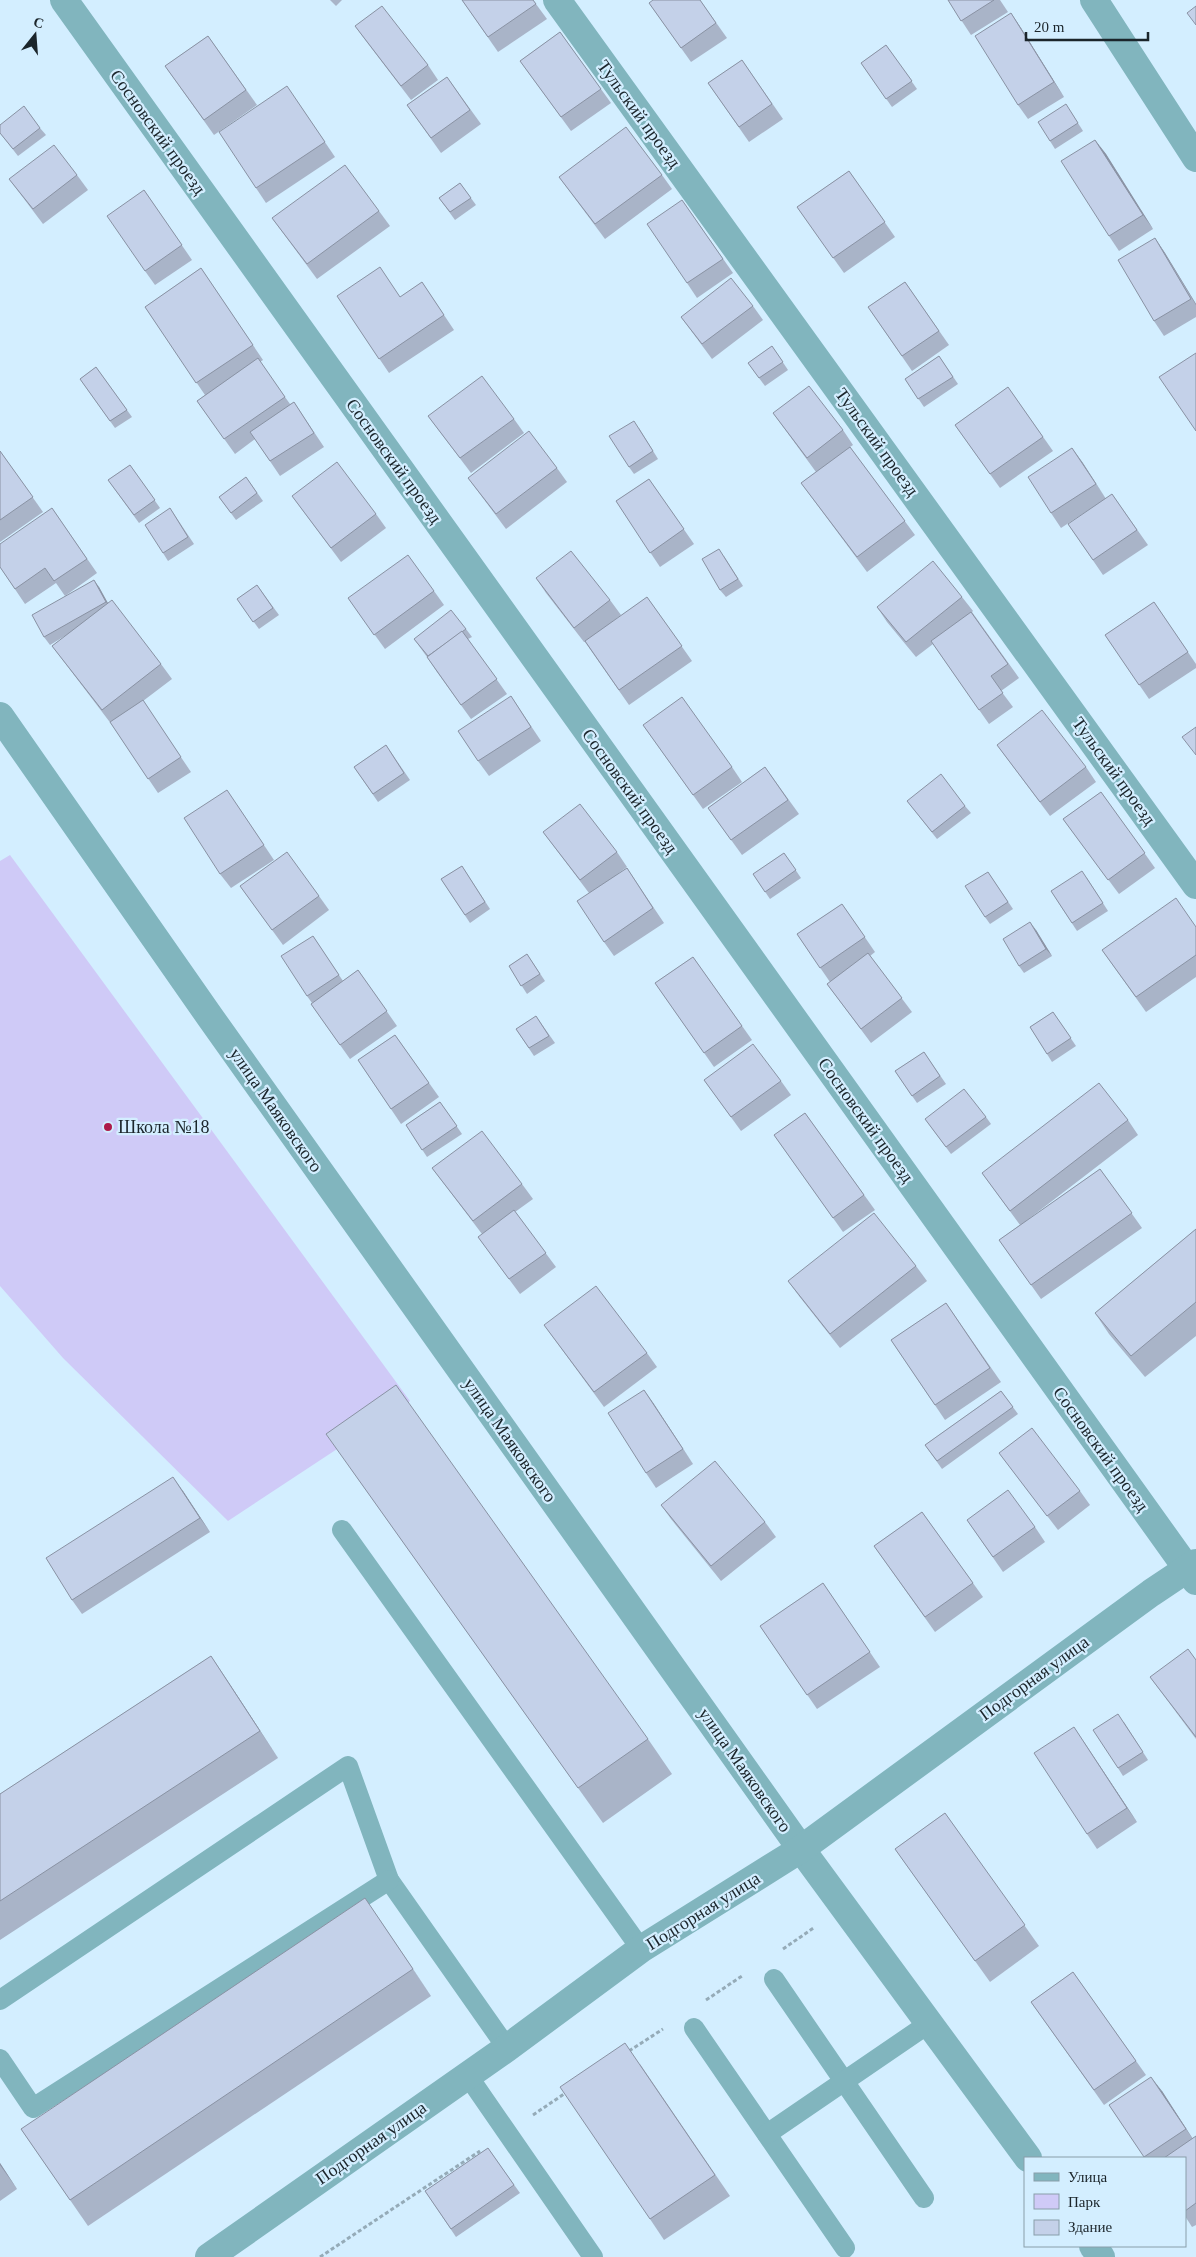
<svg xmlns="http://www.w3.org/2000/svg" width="1196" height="2257" font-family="Georgia,serif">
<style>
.green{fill:#cfcaf7}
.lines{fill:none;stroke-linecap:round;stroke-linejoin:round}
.path{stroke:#95abb8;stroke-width:3;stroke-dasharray:4 2.5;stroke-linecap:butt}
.service{stroke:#81b5be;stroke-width:20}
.minor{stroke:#81b5be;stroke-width:28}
.wall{fill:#a9b4c8}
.shaded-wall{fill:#8992a3}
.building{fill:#c4d1e9;stroke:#8992a3}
.poi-dot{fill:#ad1b4a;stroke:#d3eeff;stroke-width:2}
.labels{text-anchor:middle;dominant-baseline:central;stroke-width:4.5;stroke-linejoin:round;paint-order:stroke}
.street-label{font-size:18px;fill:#1b252b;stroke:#d3eeff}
.poi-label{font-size:18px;fill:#1b252b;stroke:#d3eeff;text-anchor:start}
</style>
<rect width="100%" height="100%" fill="#d3eeff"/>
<path class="green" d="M10,855l400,546 -182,120 -165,-163 -63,-72v-425z"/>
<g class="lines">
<g class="path">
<path d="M783,1949l32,-22"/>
<path d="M706,2000l36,-24"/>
<path d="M629,2051l34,-22"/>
<path d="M533,2115l34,-23"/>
<path d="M320,2257l160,-106"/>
</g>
<g class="service">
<path d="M342,1530l299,419"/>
<path d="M774,1979l150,219"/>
<path d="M0,2000l348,-234 41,114 118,168"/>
<path d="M694,2028l151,220"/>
<path d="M0,2059l33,49 356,-228"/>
<path d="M468,2076l125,181"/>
<path d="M767,2134l161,-110"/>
</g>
<g class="minor">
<path d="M64,0l1132,1581"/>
<path d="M557,0l639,885"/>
<path d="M1094,0l102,158"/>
<path d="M0,716l210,301 591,832 227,309"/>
<path d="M1093,2246l8,11"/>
<path d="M209,2257l298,-209 134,-99 160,-100 350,-256 45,-30"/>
</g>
</g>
<g class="wall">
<path d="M330,0h12l-6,6z"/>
<path d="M462,0h71l14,19 -49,33z"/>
<path d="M700,0l27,38 -36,24 -42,-59z"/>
<path d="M948,0h52l8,12 -37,23z"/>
<path d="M1011,13l10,15 43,69 -36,22 -10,-14z"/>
<path d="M355,26l73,39 10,15 -27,20 -45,-59z"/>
<path d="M560,32l51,71 -40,28 -51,-70z"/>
<path d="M208,36l49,69 -43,30 -49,-69z"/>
<path d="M886,45l31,44 -25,18 -31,-44z"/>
<path d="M742,60l41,59 -34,23 -41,-59z"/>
<path d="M447,77l34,47 -40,29 -34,-48z"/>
<path d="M297,101l38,56 -69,46 -10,-15z"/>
<path d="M1071,112l12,19 -28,18 -5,-8z"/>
<path d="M0,125l40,3 6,7 -28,21 -18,-23z"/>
<path d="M1095,140l11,14 47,75 -34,22 -10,-15z"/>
<path d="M849,171l46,66 -51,36 -47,-66z"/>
<path d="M77,175l11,15 -45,34 -34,-45z"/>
<path d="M662,175l10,14 -67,50 -46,-62z"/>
<path d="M460,183l16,22 -21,15 -16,-22z"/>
<path d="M144,190l48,70 -37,25 -10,-14z"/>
<path d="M682,200l51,73 -36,25 -10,-15z"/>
<path d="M379,211l11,15 -73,53 -45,-61z"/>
<path d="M1155,238l10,15 31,51v13l-32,19 -10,-15z"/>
<path d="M201,268l62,92 -3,2 30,42 4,-2 30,45 -44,29 -25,-37 -20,15 -38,-53 8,-6 -60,-88z"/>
<path d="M422,282l32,48 -65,43 -52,-77 64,1z"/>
<path d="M905,282l44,63 -37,26 -44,-64z"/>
<path d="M753,306l10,14 -51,39 -31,-42z"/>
<path d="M772,346l16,24 -23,16 -17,-23z"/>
<path d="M939,356l19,28 -34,23 -19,-28z"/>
<path d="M96,367l36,50 -17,11 -35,-49z"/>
<path d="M1008,387l45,64 -53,37 -45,-63z"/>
<path d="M773,413l70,17 10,15 -3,2 65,88 -48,37 -66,-89 15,-11z"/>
<path d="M428,416l86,3 10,14 -53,40z"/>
<path d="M639,428l19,31 -24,15 -5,-7z"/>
<path d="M1072,448l34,51 6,-5 36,51 -45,30 -35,-51 28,-19 -35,23 -10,-15z"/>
<path d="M0,451l43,61 -43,30z"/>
<path d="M130,465l30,43 -21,15 -31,-43z"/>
<path d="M557,468l10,14 -61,47 -38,-51z"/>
<path d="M246,477l17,24 -27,19 -17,-23z"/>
<path d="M649,479l45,65 -34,23 -44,-66z"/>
<path d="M292,496l84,18 10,14 -45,34z"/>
<path d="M52,508l45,65 -32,23 -9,-13 -31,21 -25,-37z"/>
<path d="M170,508l24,36 -26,17 -5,-8z"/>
<path d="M724,556l19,30 -17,11 -6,-7z"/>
<path d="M536,578l74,22 11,15 -14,11 40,-29 45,64 -63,44 -44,-63h-1l-38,-49z"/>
<path d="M257,585l22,30 -20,14 -22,-30z"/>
<path d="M99,587l9,16 53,61 11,15 -29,22 48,71 -33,21 -46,-68 -60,-79 16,-12 -18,11 -6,-8z"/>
<path d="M434,591l10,14 -59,44 -37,-51z"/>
<path d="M962,597l11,14 -1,1 47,66 -18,13 12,16 -24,17 -56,-80 -17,13 -29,-35 -10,-15z"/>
<path d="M1154,602l42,62v4l-47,31 -44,-64z"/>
<path d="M466,629l6,8 -4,2 39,55 -36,25 -34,-47 -10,-15 -13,-18z"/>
<path d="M511,696l30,45 -52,35 -11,-15z"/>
<path d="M643,725l89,42 10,15 -39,27z"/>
<path d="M386,745l24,35 -32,22 -24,-35z"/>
<path d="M997,745l89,22 10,15 -46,34z"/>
<path d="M765,767l34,47 -57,41 -34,-47z"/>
<path d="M1101,792l54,76 -36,26 -56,-75z"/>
<path d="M907,801l58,5 6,7 -34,26z"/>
<path d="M237,805l37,55 -43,28 -11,-14z"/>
<path d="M543,832l74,20 10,15 -11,8 11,-7 37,55 -50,33 -10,-14 -15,-49z"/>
<path d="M784,853l17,25 -31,21 -17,-25z"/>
<path d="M462,866l28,43 -20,14 -29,-44z"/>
<path d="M988,872l25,37 -23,15 -5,-7z"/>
<path d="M1087,878l21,33 -31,20 -26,-40z"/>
<path d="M240,886l79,10 10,14 -46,35z"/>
<path d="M842,904l33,48 -5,4 42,56 -41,31 -44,-59 3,-2 -33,-48z"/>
<path d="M1196,927v50l-50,35 -44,-62z"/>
<path d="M1036,930l16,26 -28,17 -5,-7z"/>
<path d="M313,936l30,45 15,-11 39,56 -47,33 -39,-55 1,-1 -5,-7z"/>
<path d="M527,954l18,27 -18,13 -18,-28z"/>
<path d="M693,957l59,83 -38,27 -59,-84z"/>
<path d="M1053,1012l23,34 -24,16 -22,-35z"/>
<path d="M536,1016l19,27 -21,13 -18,-27z"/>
<path d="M395,1035l44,62 -38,27 -43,-64z"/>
<path d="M924,1052l22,32 -29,19 -22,-32z"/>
<path d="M704,1080l77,1 10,14 -50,36z"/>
<path d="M440,1102l22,32 -35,23 -21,-32z"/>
<path d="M805,1113l70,97 -32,22 -69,-97z"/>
<path d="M986,1117l5,7 -40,30 -26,-35z"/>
<path d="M1128,1120l10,15 -112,86 74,-52 42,59 -101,71 -42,-59 21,-15 -38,-52z"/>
<path d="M432,1168l90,16 11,15 -18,13 41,55 -36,27 -42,-57 4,-3z"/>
<path d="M1196,1229v107l-51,41 -36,-43 -14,-21z"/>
<path d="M916,1266l11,15 -87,67 -41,-52 -11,-15z"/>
<path d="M946,1303l55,79 -56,38 -54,-80z"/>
<path d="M544,1325l103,28 10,14 -53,40z"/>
<path d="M644,1390l49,74 -37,24 -10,-15z"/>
<path d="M1001,1391l17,23 -76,55 -17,-24z"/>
<path d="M999,1453l81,38 10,14 -32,25z"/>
<path d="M351,1469l297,270 24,35 -69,49z"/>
<path d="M183,1491l27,41 -128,82 -10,-14z"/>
<path d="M661,1505l104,17 11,15 -55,44 -50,-62z"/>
<path d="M922,1512l61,85 -48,35 -61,-86z"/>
<path d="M967,1520l68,7 10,15 -42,30z"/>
<path d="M823,1583l57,84 -63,42 -57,-83z"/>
<path d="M211,1656l18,27 49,75 -278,182v-146z"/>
<path d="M1196,1660v79l-46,-62z"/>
<path d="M1124,1722l24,38 -25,16 -5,-8z"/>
<path d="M1084,1742l53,80 -40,27 -10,-15z"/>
<path d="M945,1813l94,133 -49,36 -95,-133z"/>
<path d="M383,1925l48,71 -343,230 -67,-97z"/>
<path d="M1073,1972l73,103 -42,30 -73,-103z"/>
<path d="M640,2064l90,132 -66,44 -14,-21z"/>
<path d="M1162,2091l31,48 3,-3v89l-4,2 -7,-11v-58h-40l-36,-53z"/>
<path d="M488,2148l32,45 -64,44 -31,-46z"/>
<path d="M0,2163l17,26 -17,12z"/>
</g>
<g class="shaded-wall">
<path d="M1011,13l10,15 43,69 -10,-15z"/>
<path d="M1095,140l11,14 47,75 -10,-14z"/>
<path d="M1155,238l10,15 31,51v1z"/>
<path d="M1072,448l11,15 23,36z"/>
<path d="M94,580l5,7 12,22 -5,-7z"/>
<path d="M1030,922l6,8 16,26 -6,-7z"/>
<path d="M644,1390l10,14 39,60 -10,-15z"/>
<path d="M173,1477l10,14 27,41 -10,-14z"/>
<path d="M211,1656l18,27 49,75 -18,-27z"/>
<path d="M1074,1727l10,15 53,80 -10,-14z"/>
<path d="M365,1898l18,27 48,71 -18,-27z"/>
<path d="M1151,2077l11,14 34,53 -10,-15z"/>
<path d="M0,2163l17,26 -17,-24z"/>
</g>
<g class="building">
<path d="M462,0h71l3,4 -48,33z"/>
<path d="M653,0h47l16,23 -35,25 -32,-45z"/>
<path d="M948,0h46l-33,21z"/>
<path d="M382,6l46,59 -27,21 -46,-60z"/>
<path d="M1196,6v19l-9,-12z"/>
<path d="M1011,13l43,69 -36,23 -43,-69z"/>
<path d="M560,32l41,57 -40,28 -41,-56z"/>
<path d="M208,36l38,54 -42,30 -39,-54z"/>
<path d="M886,45l26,36 -26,18 -25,-36z"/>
<path d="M742,60l30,44 -33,23 -31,-44z"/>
<path d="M447,77l23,33 -39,28 -24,-33z"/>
<path d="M287,86l38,56 -69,46 -37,-56z"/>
<path d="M1066,104l12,19 -28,18 -12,-19z"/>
<path d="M24,106l16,22 -27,21 -13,-16v-8z"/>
<path d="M626,127l36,48 -67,49 -36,-47z"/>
<path d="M1095,140l48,75 -34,21 -48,-75z"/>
<path d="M54,145l23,30 -44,34 -24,-30z"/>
<path d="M345,165l34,46 -72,53 -35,-46z"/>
<path d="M849,171l36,51 -52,36 -36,-51z"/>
<path d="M460,183l11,15 -21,14 -11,-14z"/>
<path d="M144,190l38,55 -37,26 -38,-55z"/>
<path d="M682,200l41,59 -36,24 -40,-59z"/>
<path d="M1155,238l36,61 -37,22 -36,-61z"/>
<path d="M380,267l20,30 22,-15 22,33 -65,44 -42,-63z"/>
<path d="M201,268l52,77 -57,38 -51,-76z"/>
<path d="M731,278l22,28 -51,38 -21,-27z"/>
<path d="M905,282l34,49 -37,25 -34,-49z"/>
<path d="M772,346l11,16 -24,16 -11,-15z"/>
<path d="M1196,353v78l-37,-54z"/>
<path d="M939,356l14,21 -35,22 -13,-20z"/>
<path d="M258,358l27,39 -61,42 -27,-38z"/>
<path d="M96,367l31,43 -17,11 -30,-42z"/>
<path d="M482,376l32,43 -54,39 -32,-42z"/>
<path d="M809,386l34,44 -36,28 -34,-45z"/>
<path d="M1008,387l35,50 -53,37 -35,-49z"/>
<path d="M294,402l20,31 -44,28 -20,-29z"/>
<path d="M634,421l19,30 -24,16 -20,-31z"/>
<path d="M529,431l28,37 -61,46 -28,-36z"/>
<path d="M850,447l55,74 -48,36 -56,-74z"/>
<path d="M1072,448l24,36 -45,29 -23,-36z"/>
<path d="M0,451l33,46 -33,23z"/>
<path d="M337,462l39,52 -45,34 -39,-52z"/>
<path d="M130,465l25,35 -21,15 -26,-35z"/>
<path d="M246,477l11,16 -26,20 -12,-16z"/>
<path d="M649,479l35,50 -34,24 -34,-52z"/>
<path d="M1112,494l25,36 -44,30 -25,-36z"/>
<path d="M52,508l35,51 -33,22 -9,-13 -30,21 -15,-22v-23z"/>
<path d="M170,508l18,29 -25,16 -18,-28z"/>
<path d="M719,549l19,30 -18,11 -18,-31z"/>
<path d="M571,551l39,49 -36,28 -38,-50z"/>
<path d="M408,555l26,36 -60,44 -26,-37z"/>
<path d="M933,561l29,36 -56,45 -29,-35z"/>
<path d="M94,580l12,22 -62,35 -12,-22z"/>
<path d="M257,585l16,23 -20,14 -16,-23z"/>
<path d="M647,597l35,49 -63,44 -34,-49z"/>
<path d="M112,600l49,64 -59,46 -50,-64z"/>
<path d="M1154,602l34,50 -49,33 -34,-50z"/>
<path d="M451,610l15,19 -38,27 -14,-17z"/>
<path d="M971,612l37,52 -17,12 12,17 -24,17 -48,-69z"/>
<path d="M462,631l35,48 -36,26 -34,-48z"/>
<path d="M511,696l20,31 -53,34 -20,-30z"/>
<path d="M682,697l50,70 -39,28 -50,-70z"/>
<path d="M143,700l38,57 -33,22 -38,-57z"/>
<path d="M1042,710l44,57 -46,35 -43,-57z"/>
<path d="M1196,727v28l-14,-18z"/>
<path d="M386,745l18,28 -31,21 -19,-27z"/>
<path d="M765,767l23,33 -57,40 -23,-32z"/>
<path d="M941,774l24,32 -33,26 -25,-31z"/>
<path d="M227,790l37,55 -44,29 -36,-56z"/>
<path d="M1101,792l44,61 -37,27 -45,-61z"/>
<path d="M580,804l37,48 -37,28 -37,-48z"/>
<path d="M287,852l32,44 -47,34 -32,-44z"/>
<path d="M784,853l12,17 -31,22 -12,-18z"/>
<path d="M462,866l23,36 -20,13 -24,-36z"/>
<path d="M627,868l26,40 -49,34 -27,-41z"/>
<path d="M1082,871l21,32 -31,20 -21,-32z"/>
<path d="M988,872l20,30 -23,15 -20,-31z"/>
<path d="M1176,898l20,29v28l-60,42 -34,-47z"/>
<path d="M842,904l23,33 -45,31 -23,-34z"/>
<path d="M1030,922l16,27 -27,17 -16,-27z"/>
<path d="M313,936l26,39 -32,21 -26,-40z"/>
<path d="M868,953l34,45 -41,31 -34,-45z"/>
<path d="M527,954l13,20 -19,12 -12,-20z"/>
<path d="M693,957l49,69 -38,27 -49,-70z"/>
<path d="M358,970l29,41 -47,34 -29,-41z"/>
<path d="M1053,1012l18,26 -24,16 -17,-27z"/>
<path d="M536,1016l13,20 -20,12 -13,-19z"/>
<path d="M395,1035l34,48 -38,26 -33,-49z"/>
<path d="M753,1044l28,37 -50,36 -27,-37z"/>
<path d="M924,1052l16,24 -28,20 -17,-25z"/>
<path d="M1099,1083l29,37 -118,91 -28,-38z"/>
<path d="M964,1089l22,28 -40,30 -21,-28z"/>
<path d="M440,1102l17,24 -35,24 -16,-25z"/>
<path d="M805,1113l59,82 -31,23 -59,-83z"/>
<path d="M482,1131l40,53 -49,37 -41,-53z"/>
<path d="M1100,1169l32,44 -101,72 -32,-45z"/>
<path d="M514,1210l32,43 -37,26 -31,-42z"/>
<path d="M874,1213l42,53 -86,68 -42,-53z"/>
<path d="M1196,1229v73l-65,54 -36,-43z"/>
<path d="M596,1286l51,67 -53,39 -50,-67z"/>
<path d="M946,1303l44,65 -55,37 -44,-65z"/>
<path d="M396,1385l252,354 -70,49 -252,-354z"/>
<path d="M644,1390l39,59 -37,24 -38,-60z"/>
<path d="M1001,1391l12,16 -76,54 -12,-16z"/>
<path d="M1032,1428l48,63 -33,25 -48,-63z"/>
<path d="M715,1461l50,61 -54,44 -50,-61z"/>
<path d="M173,1477l27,41 -128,82 -26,-42z"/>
<path d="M1008,1490l27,37 -42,30 -26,-37z"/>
<path d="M922,1512l51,71 -48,34 -51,-71z"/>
<path d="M823,1583l47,69 -63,43 -47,-69z"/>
<path d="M1188,1649l8,11v77l-46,-60z"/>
<path d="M211,1656l49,75 -260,170v-107z"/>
<path d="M1118,1714l25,38 -25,16 -25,-38z"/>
<path d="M1074,1727l53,81 -40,26 -53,-81z"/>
<path d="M945,1813l80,112 -50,36 -80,-112z"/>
<path d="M365,1898l48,71 -343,231 -49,-71z"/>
<path d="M1073,1972l63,89 -42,29 -63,-88z"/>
<path d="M625,2043l90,132 -65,44 -90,-132z"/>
<path d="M1151,2077l35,52 -42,28 -35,-52z"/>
<path d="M1196,2136v67l-11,8v-53h-21z"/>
<path d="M488,2148l26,37 -63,44 -26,-38z"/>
</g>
<circle class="poi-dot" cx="108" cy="1127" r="5"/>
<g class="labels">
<g class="street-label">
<text transform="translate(639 114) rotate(54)">Тульский проезд</text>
<text transform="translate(158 132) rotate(54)">Сосновский проезд</text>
<text transform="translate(877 442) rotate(54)">Тульский проезд</text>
<text transform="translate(394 461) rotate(54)">Сосновский проезд</text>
<text transform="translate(1114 771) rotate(54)">Тульский проезд</text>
<text transform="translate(630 791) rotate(54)">Сосновский проезд</text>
<text transform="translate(276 1110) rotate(55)">улица Маяковского</text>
<text transform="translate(866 1120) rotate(54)">Сосновский проезд</text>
<text transform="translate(510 1440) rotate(55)">улица Маяковского</text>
<text transform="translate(1101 1449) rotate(54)">Сосновский проезд</text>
<text transform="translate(1034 1678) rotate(-36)">Подгорная улица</text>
<text transform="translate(745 1770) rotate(55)">улица Маяковского</text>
<text transform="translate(703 1911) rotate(-32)">Подгорная улица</text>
<text transform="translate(371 2143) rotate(-35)">Подгорная улица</text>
</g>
<g class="poi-label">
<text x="118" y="1127">Школа №18</text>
</g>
</g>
<rect x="1024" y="2157" width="162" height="90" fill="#d3eeff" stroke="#899eaa"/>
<rect x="1034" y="2173" width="25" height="8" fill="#81b5be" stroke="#899eaa"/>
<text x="1068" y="2182" font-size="15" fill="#1b252b">Улица</text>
<rect x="1034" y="2194" width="25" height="15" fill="#cfcaf7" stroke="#899eaa"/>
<text x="1068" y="2207" font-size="15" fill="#1b252b">Парк</text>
<rect x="1034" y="2220" width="25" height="15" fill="#c4d1e9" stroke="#899eaa"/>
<text x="1068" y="2232" font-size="15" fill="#1b252b">Здание</text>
<g transform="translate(35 35) rotate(17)" stroke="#d3eeff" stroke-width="4" paint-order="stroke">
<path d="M0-4L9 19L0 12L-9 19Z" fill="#1b252b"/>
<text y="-8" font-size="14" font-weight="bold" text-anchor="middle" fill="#1b252b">С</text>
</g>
<path d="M1026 32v8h122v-8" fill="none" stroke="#1b252b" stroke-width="2.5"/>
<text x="1034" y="32" font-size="15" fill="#1b252b" stroke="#d3eeff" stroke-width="4" paint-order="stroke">20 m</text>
</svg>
